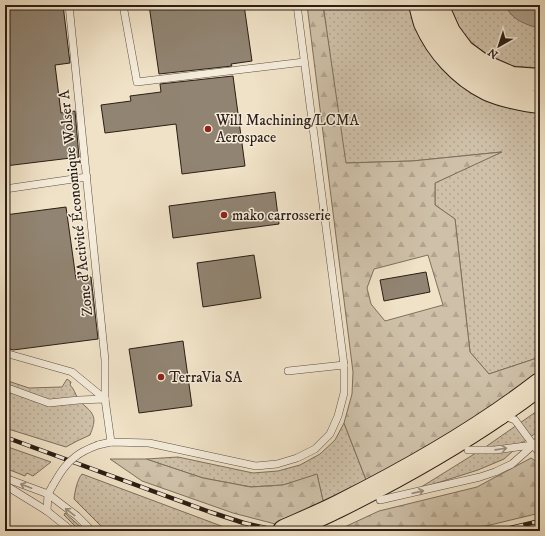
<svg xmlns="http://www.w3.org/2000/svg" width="545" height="536" font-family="'IM FELL DW Pica',serif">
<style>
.grass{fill:url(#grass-dots);stroke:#7d705f}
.forest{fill:url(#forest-firs);stroke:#7d705f;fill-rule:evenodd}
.water{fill:#ad9f8a;stroke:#796b5b}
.building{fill:#918472;stroke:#2b1e15}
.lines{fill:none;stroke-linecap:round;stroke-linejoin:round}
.service-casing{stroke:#5c4f42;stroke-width:8}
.primary-casing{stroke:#2b1e15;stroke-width:24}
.motorway-casing{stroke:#2b1e15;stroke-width:24}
.service{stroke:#f5ecdb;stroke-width:7}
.primary{stroke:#f0e2c7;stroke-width:22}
.motorway{stroke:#f0e2c7;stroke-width:22}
.rail-casing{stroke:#2b1e15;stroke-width:4.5}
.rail{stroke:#f5ecdb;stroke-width:3;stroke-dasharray:9;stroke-linecap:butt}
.service-bridge-casing{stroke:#5c4f42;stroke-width:8;stroke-linecap:butt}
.service-bridge{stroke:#f5ecdb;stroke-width:7}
.oneway{stroke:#9a8f82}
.poi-dot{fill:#8f2418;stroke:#f5ecdb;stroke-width:1.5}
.labels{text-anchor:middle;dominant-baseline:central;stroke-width:3;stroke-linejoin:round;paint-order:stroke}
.poi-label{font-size:15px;fill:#2b1e15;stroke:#f5ecdb;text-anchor:start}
.street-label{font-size:15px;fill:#2b1e15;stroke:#f5ecdb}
</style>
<defs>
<pattern id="grass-dots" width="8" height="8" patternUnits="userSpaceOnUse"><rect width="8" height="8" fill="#cfc1a9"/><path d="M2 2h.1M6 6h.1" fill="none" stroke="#b2a591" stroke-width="1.8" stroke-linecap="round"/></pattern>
<pattern id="forest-firs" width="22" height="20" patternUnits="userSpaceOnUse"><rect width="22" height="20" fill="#cfc1a9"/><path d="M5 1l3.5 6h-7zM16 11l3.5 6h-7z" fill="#b2a591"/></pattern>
</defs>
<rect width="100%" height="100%" fill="#f0e2c7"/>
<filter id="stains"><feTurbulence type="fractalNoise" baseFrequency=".005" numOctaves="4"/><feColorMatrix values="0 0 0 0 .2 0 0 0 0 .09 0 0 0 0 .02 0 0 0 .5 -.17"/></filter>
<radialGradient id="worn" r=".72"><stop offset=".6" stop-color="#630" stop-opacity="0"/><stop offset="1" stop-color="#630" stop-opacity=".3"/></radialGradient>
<g class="grass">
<path d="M323,5h90l127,106v246l-51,17 -19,-22 -15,-133 -20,-14v-22l66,-31 -89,9 -67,2z"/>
<path d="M449,5h91v63l-29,-2 -28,-12 -22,-23z"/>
<path d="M67,379l4,3 -1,3c4,4 5,8 8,14 2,3 5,5 7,7 12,10 10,16 5,29l-13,6 -11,6 -61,-19v-48l24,8 33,-1z"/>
<path d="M540,409v21l-18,13 -18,16 -26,11 -60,19 66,-41z"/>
<path d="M344,423l24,62 -44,20 -7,-30 -34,10 -32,2 -48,-9 -57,-19 32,-2 75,16 25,-2 22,-6 20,-11 15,-14z"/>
<path d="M5,446l46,16 -18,14 -6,-3 -2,3 -20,-8z"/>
<path d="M82,474l142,53 15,4h-133l-32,-32c1,-8 3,-19 8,-25z"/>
<path d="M65,513l9,8 11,10h-5l-16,-16z"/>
</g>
<g class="forest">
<path d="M307,5h16l23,158 66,-2 90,-9 -67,31v22l20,14 15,133 19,22 51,-17v19l-172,109 -24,-62 8,-29 1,-22zM428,255l15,50 -58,16 -14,-17 -4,-16 7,-19z"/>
<path d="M531,458l9,6v49l-54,13 -55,5h-95l43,-20 98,-24z"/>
<path d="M110,459h36l57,19 48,9 32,-2 34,-11 7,31 -45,20 -46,-12 -91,-32z"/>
</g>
<path class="water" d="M506,5h34v23c-8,-1 -24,-7 -29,-14 -2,-2 -4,-6 -5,-9z"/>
<g class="building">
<path d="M5,5h58l7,58 -15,2 6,48 14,-2 4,46 -74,9z"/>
<path d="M149,5h95l8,56 -21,3 1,2 -73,8z"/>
<path d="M233,76l12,90 -63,8 -6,-50 -71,9 -4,-28 30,-4 -1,-5 31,-4 -1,-8z"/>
<path d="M275,192l4,32 -106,14 -4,-32z"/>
<path d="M66,207l10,72 15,-2 7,62 -85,11 -6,-2 -2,-14v-119z"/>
<path d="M254,255l7,43 -58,9 -6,-44z"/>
<path d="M426,272l4,20 -46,9 -4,-21z"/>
<path d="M183,341l9,65 -53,7 -10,-64z"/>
</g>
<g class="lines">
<defs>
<g id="service">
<path d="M69,5l36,355v39"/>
<path d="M123,5l14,77 167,-20"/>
<path d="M5,189l82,-12"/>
<path d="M5,353l67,19 33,27"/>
<path d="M288,371l56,-6"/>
<path d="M5,387l44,16 30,-3 26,-1 6,43"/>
<path d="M503,420l4,-3 8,3 25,34"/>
<path d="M98,445l13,-3 38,1 107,23 21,-2 20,-6 18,-9 15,-15 8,-18 6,-23v-28l-47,-360"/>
<path d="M468,450h27l38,-5"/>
<path d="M5,478l43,16 29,22 15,15"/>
<path d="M5,485l42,26 25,20"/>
<path d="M380,500l100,-23 15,-5 17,-8 28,-25"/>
<path d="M47,511l1,-17 5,-9"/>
</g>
<g id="primary">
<path d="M420,5c2,6 3,12 5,18 12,27 34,52 62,66 13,6 38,12 53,13"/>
<path d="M284,531c18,-8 37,-16 55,-25 70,-35 139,-74 201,-122"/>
</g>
<path id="motorway" d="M437,5l12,27 14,19 19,14 30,13 28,2"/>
</defs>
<use href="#service" class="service-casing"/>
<use href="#primary" class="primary-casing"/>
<use href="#motorway" class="motorway-casing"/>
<use href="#service" class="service"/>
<use href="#primary" class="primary"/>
<use href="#motorway" class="motorway"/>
<defs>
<g id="rail">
<path d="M5,437l205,75 34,11 35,8"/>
<path d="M497,531l43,-10"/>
</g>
</defs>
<use href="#rail" class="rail-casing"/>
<use href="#rail" class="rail"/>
<defs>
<path id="service-bridge" d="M53,485c6,-10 12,-21 22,-28 7,-6 15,-9 23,-12"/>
</defs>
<use href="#service-bridge" class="service-bridge-casing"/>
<use href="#service-bridge" class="service-bridge"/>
</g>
<defs><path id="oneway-shaft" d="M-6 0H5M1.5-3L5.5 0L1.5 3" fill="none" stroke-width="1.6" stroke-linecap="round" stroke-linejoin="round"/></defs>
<g class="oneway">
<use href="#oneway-shaft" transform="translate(501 449) rotate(-8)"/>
<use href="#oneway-shaft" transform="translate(26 486) rotate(-159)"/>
<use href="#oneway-shaft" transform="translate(418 492) rotate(-13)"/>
<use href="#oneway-shaft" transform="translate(70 512) rotate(-143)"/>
</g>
<g class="poi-dot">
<circle cx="208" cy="129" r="4"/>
<circle cx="224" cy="215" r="4"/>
<circle cx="161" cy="377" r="4"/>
</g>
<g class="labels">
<g class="poi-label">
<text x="216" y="120">Will Machining/LCMA<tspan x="216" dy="17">Aerospace</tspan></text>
<text x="232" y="215">mako carrosserie</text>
<text x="169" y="377">TerraVia SA</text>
</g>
<g class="street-label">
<text transform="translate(76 203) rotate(-96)">Zone d'Activité Économique Wolser A</text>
</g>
</g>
<rect width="545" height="536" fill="none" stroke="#f0e2c7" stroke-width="20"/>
<rect x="6" y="6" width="533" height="524" fill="none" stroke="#2b1e15" stroke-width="2"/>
<rect x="10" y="10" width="525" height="516" fill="none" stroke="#2b1e15"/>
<g transform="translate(499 46) rotate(219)" stroke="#f5ecdb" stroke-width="3" paint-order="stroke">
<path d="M0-3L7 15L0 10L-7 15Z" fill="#2b1e15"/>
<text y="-6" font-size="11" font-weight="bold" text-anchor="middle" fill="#2b1e15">N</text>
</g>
<rect width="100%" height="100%" filter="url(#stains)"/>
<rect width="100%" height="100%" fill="url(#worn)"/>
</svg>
